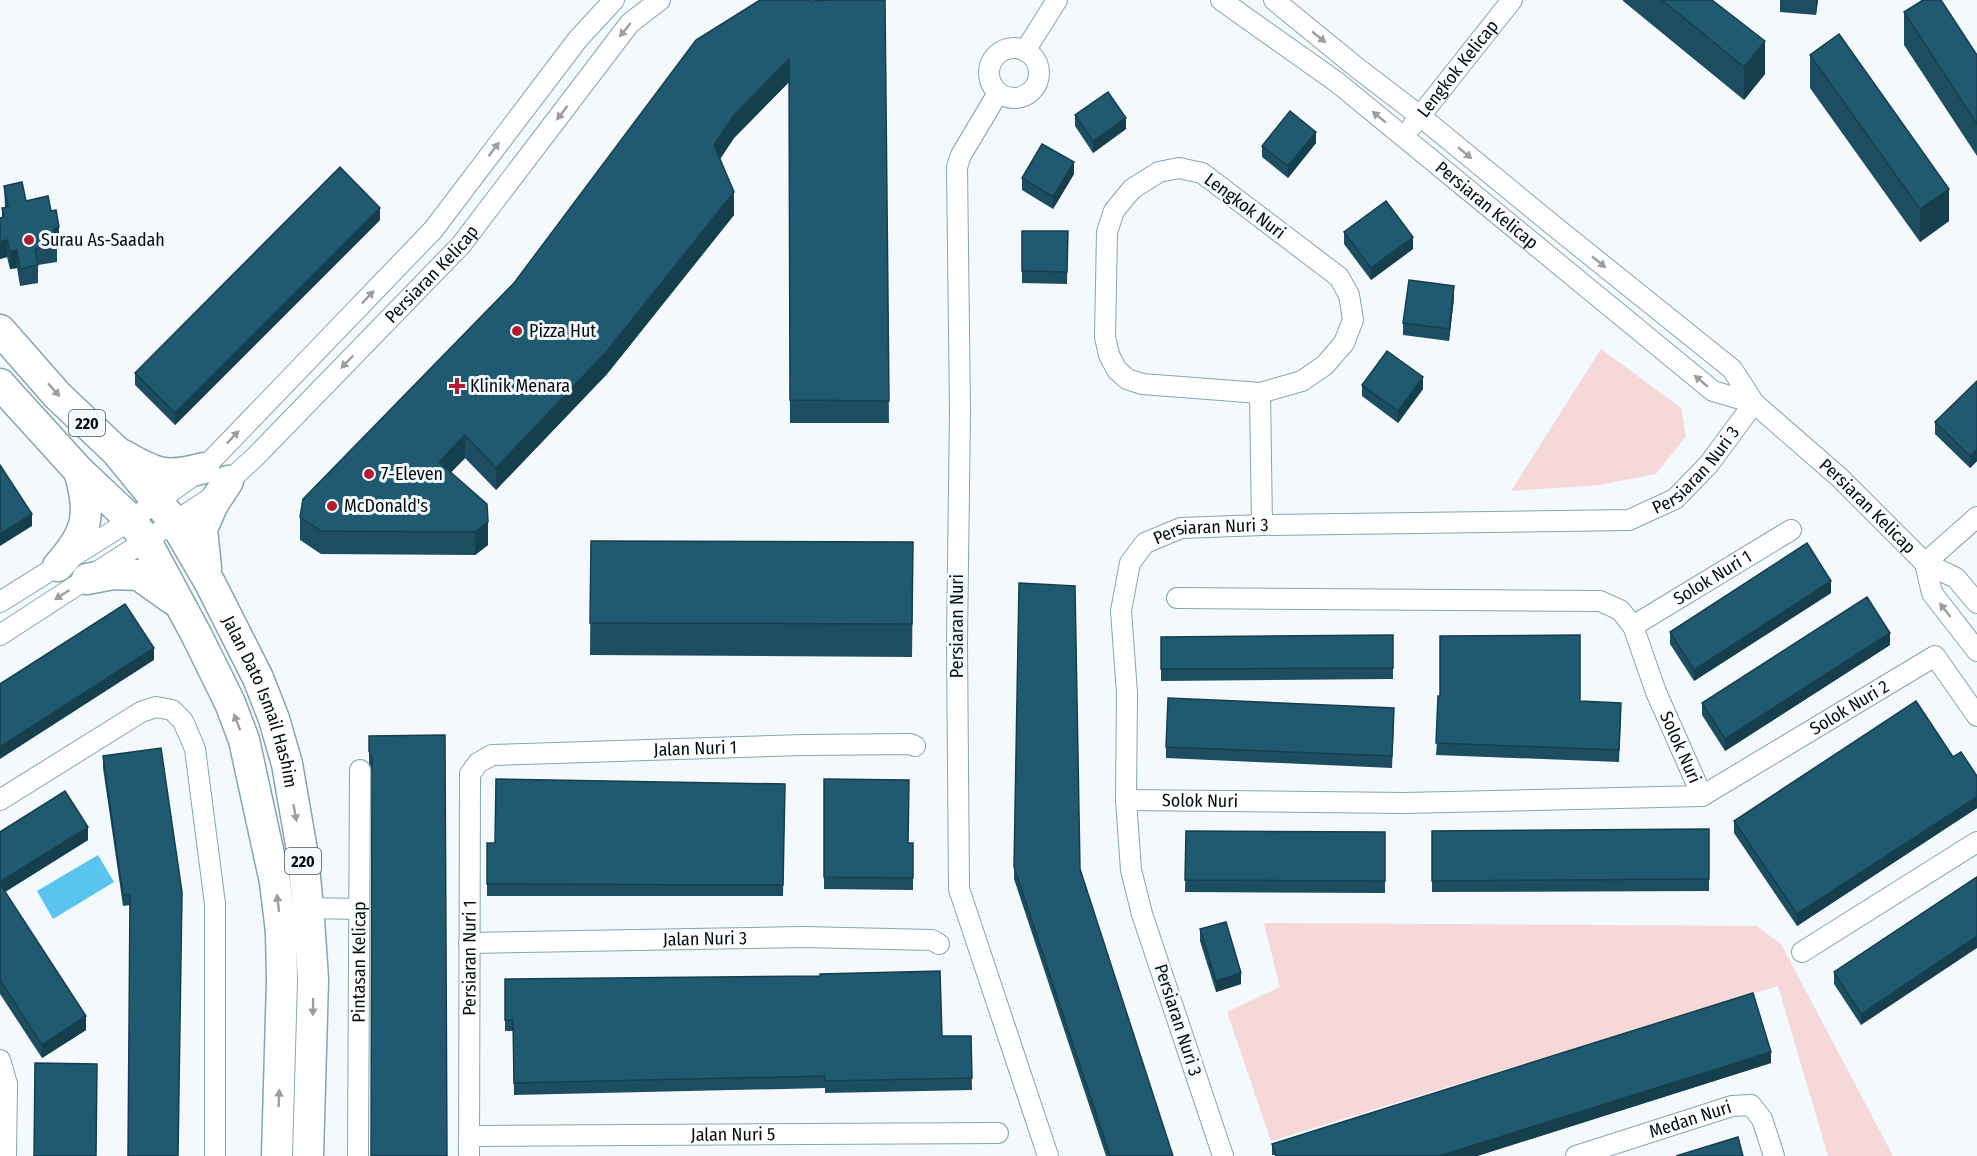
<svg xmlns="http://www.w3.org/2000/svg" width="1977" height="1156" font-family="'Fira Sans Condensed',sans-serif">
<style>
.green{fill:#f5d8d7}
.water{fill:#59c5ee}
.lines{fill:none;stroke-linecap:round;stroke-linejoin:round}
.street-casing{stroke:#86a5b2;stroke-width:22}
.primary-casing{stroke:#86a5b2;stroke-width:33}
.street{stroke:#fff;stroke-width:20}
.primary{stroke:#fff;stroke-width:30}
.wall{fill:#1c4d60}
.shaded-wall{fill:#163f4e}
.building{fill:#205a70;stroke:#163f4e;stroke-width:1.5}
.oneway{fill:#9b9fa0}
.poi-dot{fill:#b11e32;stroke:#f3f9fc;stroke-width:2}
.labels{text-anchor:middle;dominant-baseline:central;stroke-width:6;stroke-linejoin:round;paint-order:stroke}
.shield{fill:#f3f9fc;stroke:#4c5458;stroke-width:1.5}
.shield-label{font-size:16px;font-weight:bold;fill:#040e12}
.street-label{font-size:18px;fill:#040e12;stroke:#f3f9fc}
.poi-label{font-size:18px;fill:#040e12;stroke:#f3f9fc;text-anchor:start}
</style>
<rect width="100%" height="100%" fill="#f3f9fc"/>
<g class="green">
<path d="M1601,349l80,59 5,28 -30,38 -57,11 -88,6z"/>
<path d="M1264,923l493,3 24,18 112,212h-65l-50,-170 -507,155 -44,-129 53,-25z"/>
</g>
<path class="water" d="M98,855l16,27 -61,37 -16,-28z"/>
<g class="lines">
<defs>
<g id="street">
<path id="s1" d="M1221,0l117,83 375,308 41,12"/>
<path id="s2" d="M1274,0l82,67 64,49 134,110 178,143 22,34 85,74 86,86 31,15 21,25"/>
<circle cx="1014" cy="73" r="25"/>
<path d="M1025,51l32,-51"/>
<path d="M998,93l-37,62 -4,12 3,244 -3,230 2,248 89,267"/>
<path id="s3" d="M1413,125l99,-125"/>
<path d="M1179,168l23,5 137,104 10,18 4,25 -9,23 -19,22 -23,16 -42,12 -118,-9 -15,-5 -10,-9 -8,-15 -4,-18 2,-105 7,-21 18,-22 27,-17z"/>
<path d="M1260,393l2,132"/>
<path d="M1925,563l7,30 45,58"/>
<path d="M1925,563l52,-46"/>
<path id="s4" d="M1177,598l423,3 20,9 13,16 23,66 46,104"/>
<path d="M0,602l131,-82 73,-52 229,-238 145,-191 36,-39"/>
<path id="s5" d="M1633,626l158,-96"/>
<path id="s6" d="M0,635l208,-135 47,-43 206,-212 169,-222 30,-23"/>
<path d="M0,800l141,-88 15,-5 16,3 11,11 12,28 20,155v252"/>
<path id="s7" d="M1126,800l278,3 298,-7 233,-140 42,60"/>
<path d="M308,908l51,1"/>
<path id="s8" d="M469,943l335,-6 128,3 7,4"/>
<path d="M1802,952l175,-110"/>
<path d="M0,1060l7,24 -1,72"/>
<path id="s9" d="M469,1136l529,-3"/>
<path id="s10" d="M358,1156l2,-386"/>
<path id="s11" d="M469,1156l1,-382 8,-11 14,-8 312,-10 106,-1 5,2"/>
<path id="s12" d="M1223,1156l-81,-242 -11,-44 -5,-70 1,-107 -6,-82 9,-48 15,-20 36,-15 81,-3 367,-5 46,-21 34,-35 45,-61"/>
<path id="s13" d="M1576,1156l156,-50 19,-1 11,14 12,37"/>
</g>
<g id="primary">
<path id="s14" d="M0,330l57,65 59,56 59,72 35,60 48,95 16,41 13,45 16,92 6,63 4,60 -5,177"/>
<path d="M0,384l79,87 52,49 15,21 51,95 33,67 14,37 31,142 6,50 1,49 -5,175"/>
<path d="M123,455c34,20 43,23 81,13"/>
<path d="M58,566c30,-33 34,-52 21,-95"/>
<path d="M206,568l-4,-39 11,-25 15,-23"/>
<path d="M87,579l26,-5 26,1 35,25"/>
</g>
</defs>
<use href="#street" class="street-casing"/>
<use href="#primary" class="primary-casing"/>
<use href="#street" class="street"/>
<use href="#primary" class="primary"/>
</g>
<g class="wall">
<path d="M885,0l4,423h-99l-1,-341 -55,56 -14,21 14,56 -127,159 -111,116 -31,-32 -14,14 37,73 -13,10 -154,-1 -21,-14v-23l511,-516z"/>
<path d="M1623,0h89l53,74 -21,26 -121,-99z"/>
<path d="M1780,0h38l-2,15 -36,-3z"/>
<path d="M1904,12l73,43v101l-73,-111z"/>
<path d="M1810,55l139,166 -29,21 -110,-154z"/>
<path d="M1075,115l51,14 -33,24 -18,-27z"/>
<path d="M1316,143l-28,35 -26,-21v-11z"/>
<path d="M1074,174l-21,35 -31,-19v-12z"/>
<path d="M4,186l22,15 25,10 8,34h-2v17l-19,3v18l-18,3 -3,-18 -7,1 -3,-12 -7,2v-41l2,-1v-9l3,-1z"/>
<path d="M380,220l-205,205 -40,-40v-12z"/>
<path d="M1022,231h46l-1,53 -45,-1z"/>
<path d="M1344,232l69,17 -42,31 -27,-36z"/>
<path d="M1454,298l-5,43 -46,-6v-12z"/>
<path d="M1977,381v80l-7,7 -35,-34v-12z"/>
<path d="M1362,385l61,4 -25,34 -36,-27z"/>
<path d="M591,541l322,34 -1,82 -322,-2z"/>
<path d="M1019,583l61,286 93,287h-67l-92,-277z"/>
<path d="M1831,593l-137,88 -24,-37v-12z"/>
<path d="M1393,635v44l-232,2v-44z"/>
<path d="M1890,645l-165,106 -23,-36v-12z"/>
<path d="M1440,696l140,5 41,14 -2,47 -183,-7z"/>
<path d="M1394,719l-2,49 -226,-10v-11z"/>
<path d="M445,735l-73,35 -3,-7v-27z"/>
<path d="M161,748l-31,157 -7,1 -20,-138v-12z"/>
<path d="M1953,757l24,19v32l-180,118 -63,-93v-12z"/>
<path d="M824,779l84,64h5v47l-89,-1z"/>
<path d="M785,784l-2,112h-296v-53h8z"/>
<path d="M1709,829v62l-277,1v-61z"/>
<path d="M1186,831l199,1v61l-200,-1z"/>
<path d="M0,832l88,8 -83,52 81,138 -44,28 -42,-64z"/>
<path d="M1977,877l-116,148 -27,-41v-12z"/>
<path d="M1200,929l41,55 -25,8 -16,-51z"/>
<path d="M505,979l437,57h29l1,54 -147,3v-5l-311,7 -1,-64h-8z"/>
<path d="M1771,1063l-294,93 -205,-1v-11z"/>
</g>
<g class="shaded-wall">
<path d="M1816,0h2l-2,15z"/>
<path d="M1765,41v33l-21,26v-33z"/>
<path d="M789,59v23l-55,56 -20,30v-23l20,-30z"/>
<path d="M1126,118v11l-33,24v-12z"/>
<path d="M1316,132v11l-28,35v-12z"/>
<path d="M1074,162v12l-21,35v-12z"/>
<path d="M1949,189v32l-29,21v-33z"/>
<path d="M734,192v23l-127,159 -111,116v-22z"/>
<path d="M380,208v12l-205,205v-12z"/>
<path d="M59,227v18h-2l-3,-16z"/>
<path d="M1413,237v12l-42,31v-12z"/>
<path d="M7,240v17l-7,2v-17z"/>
<path d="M17,250v18l-7,1v-17z"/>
<path d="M1454,286v12l-5,43v-12z"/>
<path d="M1423,377v12l-25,34v-12z"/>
<path d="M465,435v23l-26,27v-23z"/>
<path d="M1977,449v12l-7,7v-12z"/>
<path d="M32,514v12l-32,20v-12z"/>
<path d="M488,522v23l-13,10v-23z"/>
<path d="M1831,581v12l-137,88v-11z"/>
<path d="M1890,633v12l-165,106v-12z"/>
<path d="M154,648v12l-154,99v-12z"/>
<path d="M1977,797v11l-180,118v-12z"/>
<path d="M88,827v13l-88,55v-13z"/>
<path d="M1977,936v12l-116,77v-11z"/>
<path d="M1241,973v11l-25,8v-11z"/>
<path d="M86,1016v14l-44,28v-13z"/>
<path d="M1771,1052v11l-294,93h-38z"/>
</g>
<g class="building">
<path d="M760,0h49l2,1 24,-1h50l4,401 -99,-1 -1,-341 -55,56 -20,30 20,47 -127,159 -111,117 -31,-33 -26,27 48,42 1,18 -13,10 -154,-1 -21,-14 3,-18 211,-216 182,-243z"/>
<path d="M1662,0h50l53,41 -21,26z"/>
<path d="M1923,0h18l36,55v69l-73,-112z"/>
<path d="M1839,34l110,155 -29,20 -110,-154z"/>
<path d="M1108,92l18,26 -33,23 -18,-26z"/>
<path d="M1290,111l26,21 -28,34 -26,-20z"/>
<path d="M1042,144l32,18 -21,35 -31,-19z"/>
<path d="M340,167l40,41 -205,205 -40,-40z"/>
<path d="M22,182l4,19 22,-5 3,15 5,-1 3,17 -5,2 3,15 -22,5 3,16 -18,4 -3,-19 -7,2 -3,-12 -7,2v-24l4,-1 -2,-9 6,-1 -4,-21z"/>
<path d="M1386,201l27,36 -42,31 -27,-36z"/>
<path d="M1022,231h46l-1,41 -45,-1z"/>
<path d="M1409,280l45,6 -5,43 -46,-6z"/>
<path d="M1387,351l36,26 -25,34 -36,-26z"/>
<path d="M1977,381v68l-7,7 -35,-34z"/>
<path d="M0,465l32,49 -32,20z"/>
<path d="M591,541l322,1 -1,82 -322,-1z"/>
<path d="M1807,543l24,38 -137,89 -24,-38z"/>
<path d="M1019,583l56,3 5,283 93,287h-63l-96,-289z"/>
<path d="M1867,597l23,36 -165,106 -23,-36z"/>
<path d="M125,604l29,44 -154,99v-63z"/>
<path d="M1393,635v33l-232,1v-32z"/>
<path d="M1580,635v66l41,2 -2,47 -183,-7 2,-47h2v-60z"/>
<path d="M1168,698l226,10 -2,48 -226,-9z"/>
<path d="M1916,701l37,56 8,-5 16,24v21l-180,117 -63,-93z"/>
<path d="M445,735l2,421h-76l1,-398 -3,-7v-15z"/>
<path d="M161,748l21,144 -4,264h-50l2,-262 -7,1 -20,-139z"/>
<path d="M496,779l289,5 -2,101 -296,-1v-41h8z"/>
<path d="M824,779l85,1 -1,63h5v35l-89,-1z"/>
<path d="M65,791l23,36 -88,55v-50z"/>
<path d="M1709,829v50l-277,2v-50z"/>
<path d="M1186,831l199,1v49l-200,-1z"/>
<path d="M1977,877v59l-116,78 -27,-42z"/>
<path d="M0,884l86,132 -44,29 -42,-65z"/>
<path d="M1226,922l15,51 -25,8 -16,-52z"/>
<path d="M940,971l2,65h29l1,42 -147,3v-5l-311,7 -1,-63h-8v-41l315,-3v-2z"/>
<path d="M1753,993l18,59 -332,104h-163l-4,-12z"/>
<path d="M35,1063l62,1 -1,92h-62z"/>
<path d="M1738,1137l5,19h-67z"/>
</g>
<defs><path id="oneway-solid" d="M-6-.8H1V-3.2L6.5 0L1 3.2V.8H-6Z" transform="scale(1.5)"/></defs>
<g class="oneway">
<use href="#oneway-solid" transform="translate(625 30) rotate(129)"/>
<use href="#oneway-solid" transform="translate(1319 37) rotate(39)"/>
<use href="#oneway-solid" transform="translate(562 113) rotate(127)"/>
<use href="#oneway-solid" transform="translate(1379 117) rotate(-141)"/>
<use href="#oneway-solid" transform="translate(494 149) rotate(-53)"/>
<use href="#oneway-solid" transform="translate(1465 153) rotate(40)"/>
<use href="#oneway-solid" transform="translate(1599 262) rotate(39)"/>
<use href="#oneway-solid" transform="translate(368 297) rotate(-46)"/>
<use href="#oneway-solid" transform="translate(347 362) rotate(134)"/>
<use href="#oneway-solid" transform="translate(1701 381) rotate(-140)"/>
<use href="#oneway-solid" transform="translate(54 390) rotate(48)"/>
<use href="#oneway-solid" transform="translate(233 437) rotate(-46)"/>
<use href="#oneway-solid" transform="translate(62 595) rotate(147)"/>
<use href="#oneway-solid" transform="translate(1945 610) rotate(-128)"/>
<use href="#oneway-solid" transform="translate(237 722) rotate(-111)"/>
<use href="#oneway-solid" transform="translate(295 813) rotate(80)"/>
<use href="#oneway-solid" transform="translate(278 903) rotate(-97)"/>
<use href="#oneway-solid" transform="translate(313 1007) rotate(91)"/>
<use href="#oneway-solid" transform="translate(279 1098) rotate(-88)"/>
</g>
<g class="poi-dot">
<circle cx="29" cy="240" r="6"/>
<circle cx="517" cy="331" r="6"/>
<path d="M454 377h6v6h6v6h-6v6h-6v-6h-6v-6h6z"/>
<circle cx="369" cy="474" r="6"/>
<circle cx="332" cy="506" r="6"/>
</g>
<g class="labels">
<g class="shield">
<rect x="69" y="410" width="36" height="26" rx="4.5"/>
<rect x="285" y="848" width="36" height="26" rx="4.5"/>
</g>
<g class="shield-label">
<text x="87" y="423">220</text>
<text x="303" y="861">220</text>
</g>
<g class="street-label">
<text stroke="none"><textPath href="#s3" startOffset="72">Lengkok Kelicap</textPath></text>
<text stroke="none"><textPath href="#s1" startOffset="336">Persiaran Kelicap</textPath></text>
<text transform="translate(1245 206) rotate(37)">Lengkok Nuri</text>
<text stroke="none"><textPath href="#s6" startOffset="566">Persiaran Kelicap</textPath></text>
<text stroke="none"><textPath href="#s12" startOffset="1206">Persiaran Nuri 3</textPath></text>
<text stroke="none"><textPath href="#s2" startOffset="782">Persiaran Kelicap</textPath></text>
<text stroke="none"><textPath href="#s12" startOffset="702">Persiaran Nuri 3</textPath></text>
<text stroke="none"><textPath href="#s5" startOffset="93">Solok Nuri 1</textPath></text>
<text transform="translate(957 626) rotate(-90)">Persiaran Nuri</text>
<text stroke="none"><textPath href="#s14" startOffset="460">Jalan Dato Ismail Hashim</textPath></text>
<text stroke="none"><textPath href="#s7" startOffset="748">Solok Nuri 2</textPath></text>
<text stroke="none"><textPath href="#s4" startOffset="596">Solok Nuri</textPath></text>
<text stroke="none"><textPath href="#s11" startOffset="615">Jalan Nuri 1</textPath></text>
<text stroke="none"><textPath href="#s7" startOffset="74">Solok Nuri</textPath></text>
<text stroke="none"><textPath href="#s8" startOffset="236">Jalan Nuri 3</textPath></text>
<text stroke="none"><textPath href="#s11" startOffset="198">Persiaran Nuri 1</textPath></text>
<text stroke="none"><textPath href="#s10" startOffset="194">Pintasan Kelicap</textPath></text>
<text transform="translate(1178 1020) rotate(72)">Persiaran Nuri 3</text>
<text stroke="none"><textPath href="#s13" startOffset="120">Medan Nuri</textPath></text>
<text stroke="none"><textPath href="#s9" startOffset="264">Jalan Nuri 5</textPath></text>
</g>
<g class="poi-label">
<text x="41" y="240">Surau As-Saadah</text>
<text x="529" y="331">Pizza Hut</text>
<text x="470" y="386">Klinik Menara</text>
<text x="381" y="474">7-Eleven</text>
<text x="344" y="506">McDonald's</text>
</g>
</g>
</svg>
